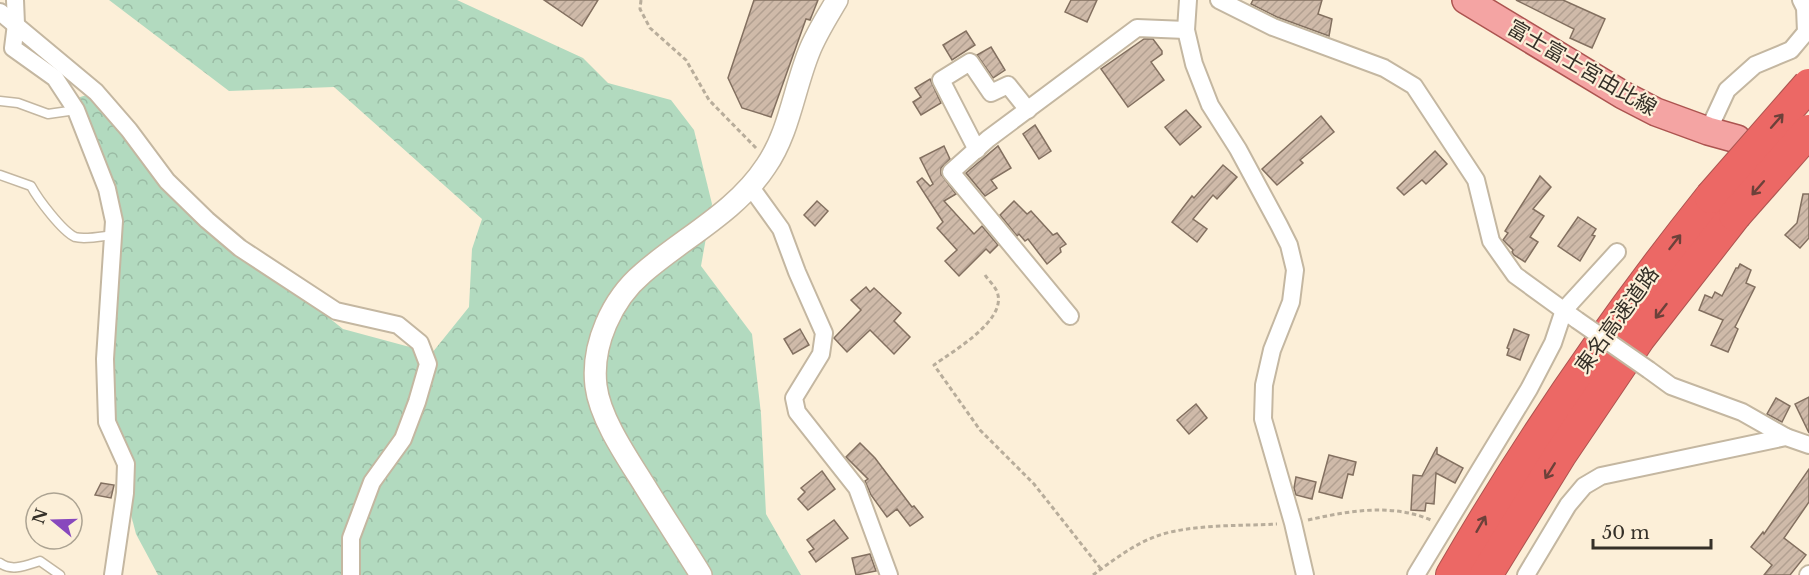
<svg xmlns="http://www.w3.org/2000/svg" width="1809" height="575" font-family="'Libre Baskerville','Noto Sans JP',serif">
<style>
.forest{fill:url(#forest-crowns)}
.building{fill:url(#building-hatch);stroke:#837060;stroke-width:1.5}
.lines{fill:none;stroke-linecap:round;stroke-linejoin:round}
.service-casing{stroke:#c4b7a1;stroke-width:11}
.minor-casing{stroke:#c4b7a1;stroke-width:20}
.tertiary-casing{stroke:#c4b7a1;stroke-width:24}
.primary-casing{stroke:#ac5450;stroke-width:30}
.motorway-casing{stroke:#ac5450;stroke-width:34}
.path{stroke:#b8ad9b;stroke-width:3;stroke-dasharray:4.5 3;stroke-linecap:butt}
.service{stroke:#fff;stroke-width:8}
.minor{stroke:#fff;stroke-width:16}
.tertiary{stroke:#fff;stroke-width:21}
.primary{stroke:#f4a4a3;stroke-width:27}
.motorway{stroke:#ec6865;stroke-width:32}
.minor-bridge-casing{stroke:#c4b7a1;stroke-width:20;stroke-linecap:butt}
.motorway-bridge-casing{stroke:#ac5450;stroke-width:34;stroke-linecap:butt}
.minor-bridge{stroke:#fff;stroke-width:16}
.motorway-bridge{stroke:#ec6865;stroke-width:32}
.oneway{stroke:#6c413a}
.labels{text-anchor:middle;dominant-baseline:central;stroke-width:4.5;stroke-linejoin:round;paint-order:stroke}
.street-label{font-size:21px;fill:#353028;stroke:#fcefd8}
</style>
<defs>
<pattern id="forest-crowns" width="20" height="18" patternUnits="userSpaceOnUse" patternTransform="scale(1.5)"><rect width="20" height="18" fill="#b2dabf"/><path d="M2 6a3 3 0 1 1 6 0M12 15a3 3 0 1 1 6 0" fill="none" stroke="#9abba4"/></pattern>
<pattern id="building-hatch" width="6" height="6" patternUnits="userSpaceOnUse" patternTransform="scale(1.5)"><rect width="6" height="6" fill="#cfbaa9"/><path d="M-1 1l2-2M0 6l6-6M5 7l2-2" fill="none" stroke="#b2a091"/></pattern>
</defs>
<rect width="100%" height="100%" fill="#fcefd8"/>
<path class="forest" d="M109,0h348l126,58 25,25 63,17 23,30 18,74 -11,62 51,68 9,80 5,100 35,61h-643l-22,-41 -29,-112v-233l-33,-90 22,-7 133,146 114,91 89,24 37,-46 3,-58 10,-30 -148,-132 -105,4z"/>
<g class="building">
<path d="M544,0h54l-16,26z"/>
<path d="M754,0h64l-8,20 -4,-1 -35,98 -29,-9 -14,-30z"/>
<path d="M1071,0h26l-10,22 -22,-10z"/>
<path d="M1253,0h69l-4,14 14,5 -3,17 -52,-19 -26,-13z"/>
<path d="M1516,0h47l42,19 -13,29 -22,-10 4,-9z"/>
<path d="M966,31l9,14 -23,15 -9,-15z"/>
<path d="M1144,39h9l9,12v3l-11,8 13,18 -36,27 -27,-38z"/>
<path d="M991,47l14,23 -12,8 -16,-23z"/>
<path d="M930,79l11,24 -20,12 -8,-13 8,-5 -6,-9z"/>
<path d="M1186,110l15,17 -21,18 -15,-18z"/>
<path d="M1321,116l13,16 -34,28 3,3 -26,22 -15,-16z"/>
<path d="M1035,125l16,26 -12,8 -16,-25z"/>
<path d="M944,146l6,13 -9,9v6l15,20 -12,7 30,33 8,-8 16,19 -8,8 -4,-4 -27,27 -14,-15 12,-11 -20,-22 6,-6 -26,-40 5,-4 8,8 3,-2 -13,-26z"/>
<path d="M998,146l13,22 -20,12 6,8 -12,8 -19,-23z"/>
<path d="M1435,151l12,13 -21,20 -4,-4 -18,15 -7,-7z"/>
<path d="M1223,165l14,12 -20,22 -4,-4 -20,24 14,10 -10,13 -25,-20 20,-26 2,2z"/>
<path d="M1540,176l11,11 -18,22 11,7 -14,21 8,5 -13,20 -11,-7 -2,-3 1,-2 -10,-10 5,-7 -3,-2z"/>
<path d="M1803,194h6v44l-9,10 -15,-13 12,-12z"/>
<path d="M817,201l11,10 -13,15 -11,-11z"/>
<path d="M1014,201l13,13 4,-3 22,24 4,-2 9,11 -6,4 1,4 -14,12 -19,-25 -3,2 -6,-7 -2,2 -17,-21z"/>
<path d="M1578,217l18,12 -4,6 3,1 -15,25 -22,-15z"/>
<path d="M1740,264l11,6 -5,13 9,4 -20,40 3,2 -10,23 -17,-7 12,-25 -24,-10 6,-15 7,3 3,-6 7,4 14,-28h2z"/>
<path d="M866,287l4,5 4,-4 27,25 -7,8 16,16 -16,17 -24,-24 -23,22 -13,-14 27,-28 -10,-10z"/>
<path d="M800,329l9,16 -16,9 -9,-15z"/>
<path d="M1514,329l15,6 -9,25 -13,-5 2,-6 -2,-1z"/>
<path d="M1809,397v36l-14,-29z"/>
<path d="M1776,398l14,8 -8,16 -15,-8z"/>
<path d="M1196,404l11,14 -18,16 -12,-14z"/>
<path d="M860,443l15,15 37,49 2,-1 9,11 -13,9 -13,-17 -10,8 -16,-22 -6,-14 3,-2 -22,-22z"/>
<path d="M1437,447v7l26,14 -8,15 -19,-10 -2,31 -8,-1 -1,8 -14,-1 2,-35 9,1z"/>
<path d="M1329,455l27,7 -3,13 -5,-1 -6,24 -23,-6z"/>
<path d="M1809,469v33l-25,36 22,17 -16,20h-26l8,-10 -21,-18 12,-15 1,2z"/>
<path d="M822,471l13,18 -27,21 -10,-11 7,-7 -4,-4z"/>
<path d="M1296,477l20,5 -4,17 -16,-4 -2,-7z"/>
<path d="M101,483l13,2 -3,13 -16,-3z"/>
<path d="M834,520l14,18 -32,24 -7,-10 5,-3 -7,-9z"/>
<path d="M870,554l6,17 -20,4 -4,-17z"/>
</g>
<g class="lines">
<defs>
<g id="service">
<path d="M0,101l18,2 30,11 28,-4"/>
<path d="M0,175l31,11c7,13 31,45 44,51 10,3 28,-1 38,-2"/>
<path d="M0,563c12,9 27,2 40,-2l20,14"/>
</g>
<g id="minor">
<path d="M15,0l1,24 -3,24 42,30 21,32 31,79 7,32 -9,138 2,63 19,42 -1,29 -12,82"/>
<path d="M1188,0l-2,30 8,34 16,41 28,44 41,76 10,20 6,25 -4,32 -19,48 -8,35 -1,34 30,104 12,52"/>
<path d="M1219,0l54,27 111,41 30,18 62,94 15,61 24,34 62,45"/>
<path d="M0,12l96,80 33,38 38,51 40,39 33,28 96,63 62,14 22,18 8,21 -11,38 -14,37 -31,43 -21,56v37"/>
<path d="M1708,131l19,-41 28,-25 36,-15 15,-18 -1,-24 -4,-8"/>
<path d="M977,150l-36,-70 29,-18 21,31 17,-8 20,25"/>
<path d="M750,186l31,43 16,43 27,61 -3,21 -27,44 3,14 60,76 32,87"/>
<path d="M1070,316l-119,-144 37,-33 149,-111 49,2"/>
<path d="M1649,370l22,16 71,26 44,25"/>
<path d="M1416,575l113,-186 24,-46 11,-33 53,-58"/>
<path d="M1526,575l42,-70 16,-19 17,-10 185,-39 23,8"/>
<path d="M1808,575l1,-1"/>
</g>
<path id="tertiary" d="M701,575c-19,-31 -39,-61 -58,-92 -17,-27 -43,-65 -47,-97 -5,-41 16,-87 47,-113 40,-35 93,-61 123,-107 23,-33 28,-77 43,-114 7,-18 18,-35 28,-52"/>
<path id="primary" d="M1466,0l157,95 33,17 52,19 29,8"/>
<g id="motorway">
<path d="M1452,575c77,-133 163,-258 259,-378"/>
<path d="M1486,575l74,-120 79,-117 96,-123"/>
</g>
</defs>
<use href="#service" class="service-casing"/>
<use href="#minor" class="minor-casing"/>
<use href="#tertiary" class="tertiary-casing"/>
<use href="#primary" class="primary-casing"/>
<use href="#motorway" class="motorway-casing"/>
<g class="path">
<path d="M641,0l-1,9 10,19 36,32 23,40 48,49"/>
<path d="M985,275c4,6 12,13 13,20 6,27 -45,56 -64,70l46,65 54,54 67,85"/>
<path d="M1308,520c40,-9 83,-17 123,0"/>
<path d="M1093,575c19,-14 41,-31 64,-39 33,-12 84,-10 120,-12"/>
</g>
<use href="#service" class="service"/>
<use href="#minor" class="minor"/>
<use href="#tertiary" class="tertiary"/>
<use href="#primary" class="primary"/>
<use href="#motorway" class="motorway"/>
<defs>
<path id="minor-bridge" d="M1577,320l72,50"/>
<g id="motorway-bridge">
<path d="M1711,197l98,-112"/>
<path d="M1735,215l74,-84"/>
</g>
</defs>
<use href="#minor-bridge" class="minor-bridge-casing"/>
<use href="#motorway-bridge" class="motorway-bridge-casing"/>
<use href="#minor-bridge" class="minor-bridge"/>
<use href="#motorway-bridge" class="motorway-bridge"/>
</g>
<defs><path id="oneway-shaft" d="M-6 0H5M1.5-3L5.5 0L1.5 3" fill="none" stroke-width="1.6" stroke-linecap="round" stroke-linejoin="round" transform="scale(1.5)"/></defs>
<g class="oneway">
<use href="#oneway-shaft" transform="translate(1777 121) rotate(-49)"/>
<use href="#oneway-shaft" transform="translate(1758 188) rotate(131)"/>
<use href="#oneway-shaft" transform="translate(1675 242) rotate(-52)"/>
<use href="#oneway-shaft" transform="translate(1661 311) rotate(128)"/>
<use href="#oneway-shaft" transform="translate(1550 471) rotate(122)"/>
<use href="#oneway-shaft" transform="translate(1481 524) rotate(-60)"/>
</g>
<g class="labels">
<g class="street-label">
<text transform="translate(1582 68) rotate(30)">富士富士宮由比線</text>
<text transform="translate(1617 320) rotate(-54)">東名高速道路</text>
</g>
</g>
<g transform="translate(54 521) rotate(289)"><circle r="28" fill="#fcefd8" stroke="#aca392" stroke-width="1.5"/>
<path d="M0-4.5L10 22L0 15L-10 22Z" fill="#8848bd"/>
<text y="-9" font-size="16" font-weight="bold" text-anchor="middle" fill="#353028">N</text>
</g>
<path d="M1593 539v9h118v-9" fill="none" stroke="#353028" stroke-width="3"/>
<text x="1602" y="539" font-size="18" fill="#353028" stroke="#fcefd8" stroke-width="4.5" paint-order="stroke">50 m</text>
</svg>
